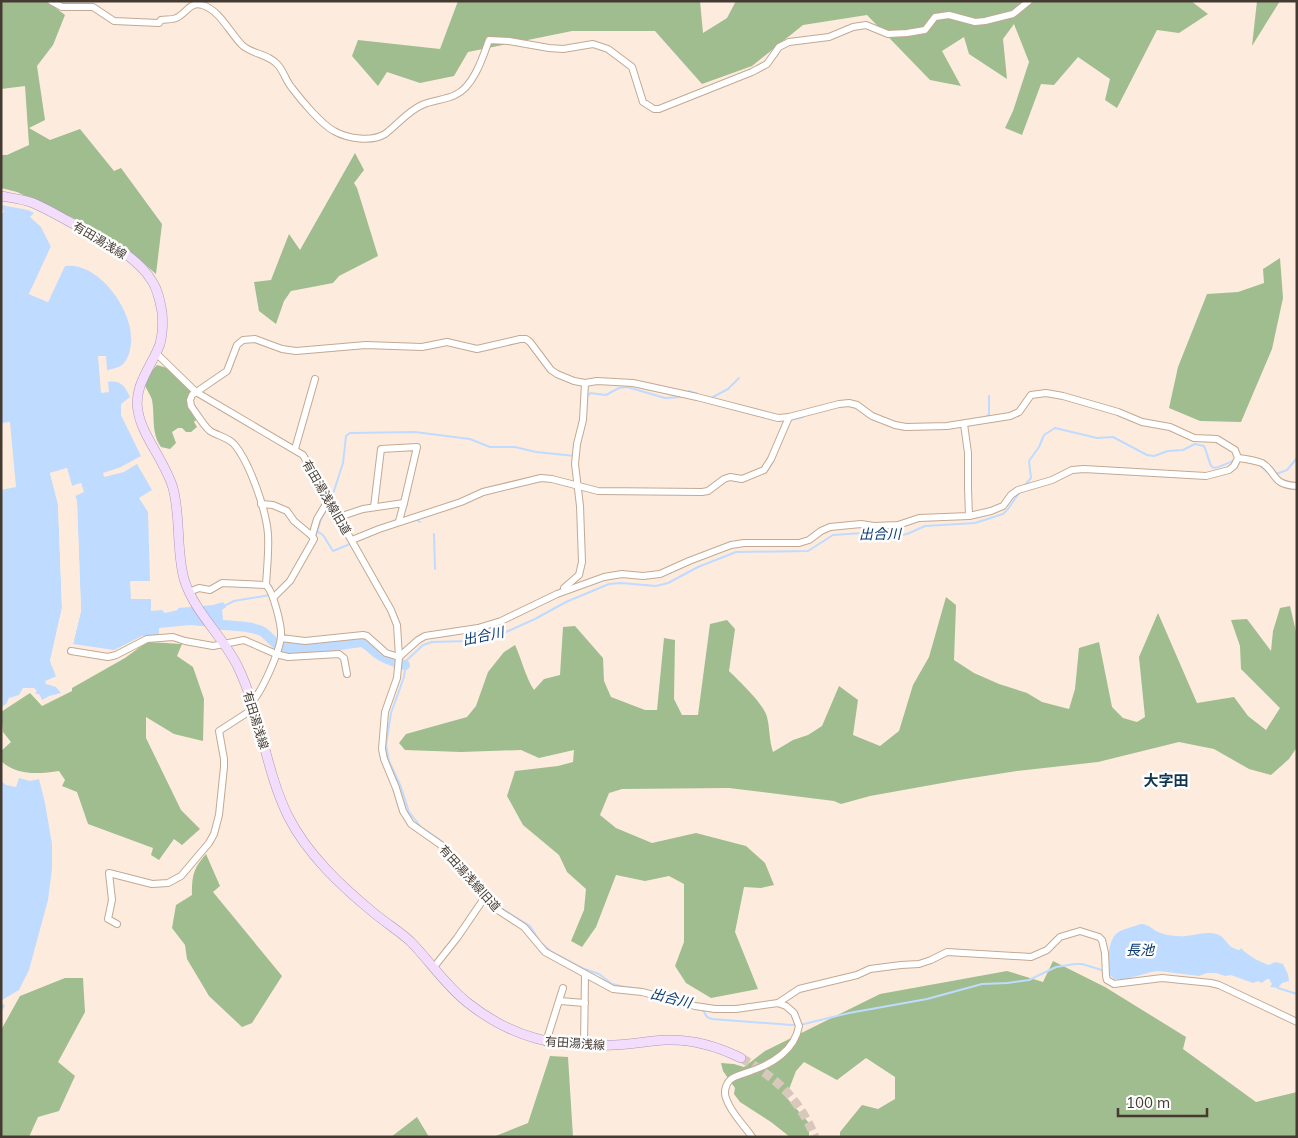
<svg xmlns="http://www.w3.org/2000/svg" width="1298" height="1138" font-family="Mulish,'Noto Sans JP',sans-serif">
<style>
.forest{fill:#9fbd8e}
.water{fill:#bfdbff}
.pier{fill:#fdecde}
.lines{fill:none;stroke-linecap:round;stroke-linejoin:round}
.stream{stroke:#bfdbff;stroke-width:2}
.river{stroke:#bfdbff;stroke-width:10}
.major-tunnel{stroke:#d8c8bb;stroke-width:9;stroke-dasharray:9 4.5;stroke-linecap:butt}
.minor-casing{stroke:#c3a992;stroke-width:8}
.major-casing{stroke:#b195b4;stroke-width:10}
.minor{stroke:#fff;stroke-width:6}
.major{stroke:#f3ddfd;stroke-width:9}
.labels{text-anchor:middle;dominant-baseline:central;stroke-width:5;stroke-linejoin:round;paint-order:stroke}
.street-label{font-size:12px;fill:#453a31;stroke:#fdfdfd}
.water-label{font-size:14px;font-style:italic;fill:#0b3a6e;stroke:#fdfdfd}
.quarter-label{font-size:15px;font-weight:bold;fill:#11374f;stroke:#fdfdfd}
</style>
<rect width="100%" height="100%" fill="#fdecde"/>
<g class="forest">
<path d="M1,1h46l18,14 -12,30 -16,21 8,54 -16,8 21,12 30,-11 34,42 7,-3 41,56 -6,50 -35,-30 -48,-26 -56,-26 -16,-4v-33h6l22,-10 -4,-59 -24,3z"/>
<path d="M458,1h242l3,32 24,-15 9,-17h455l17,13 -29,19 -22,-3 -40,78 -12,-8 5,-21 -32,-22 -24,28 -13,-1 -19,51 -17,-7 8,-17 16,-49 -15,-38 -11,15 4,40 -38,-25 -5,-17 -22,14 19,35 -31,-6 -63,-65 -64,10 -51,41 -50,18 -47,-53h-83l-104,21 -14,24 -34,7 -33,-11 -9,14 -26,-30 6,-16 82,9z"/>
<path d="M1257,1h23l-28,45z"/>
<path d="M355,153l9,17 -10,13 3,5 21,68 -39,20 -6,7 -42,8 -7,10 -8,23 -17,-13 -5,-29 17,-2 18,-46 11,16z"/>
<path d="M1280,258l3,40 -11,51 -31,73 -41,-1 -31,-13 9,-41 29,-73 31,-2 26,-9 -1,-14z"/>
<path d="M157,365l10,3 24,23c-8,11 -1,19 6,28l-3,3 3,5 -6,5h-5l-4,-4h-4l-6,4 4,11 -6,6 -9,-2c-10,-14 -6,-31 -9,-47 -1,-5 -5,-9 -7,-15l5,-12z"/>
<path d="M946,597l10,8 -2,55 20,13 25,11 28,9 15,9 27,7 6,-20 4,-41 20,-6 13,65 11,11 14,4 8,-5 -6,-60 19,-44 39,90 37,-6 14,19 18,14 14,-22 -39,-39 -1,-23 -9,-26 16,-1 24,32 2,-20 7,-23 10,-2 7,30v111l-8,12 -18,16 -22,-6 -35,-20 -35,-7 -81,20 -81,9 -58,9 -89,16 -29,8 -7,-3 -105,-13 -107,1 -13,4 -9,22 16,13 36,15 44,-10 50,13 19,17 9,22 -13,3 -17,-1 -9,45 23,57 -47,9 -25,-15 -11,-17 9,-24v-58l-15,-8 -24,5 -29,-6 -20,52 -14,20 -11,-6 13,-31 2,-21 -19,-17 -8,-17 -36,-30 -16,-29 8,-25 43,-5 15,-4 1,-12 -35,8 -18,-8 -60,2 -56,-2 -6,-7 7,-9 61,-17 9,-11 12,-34 16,-20 11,-7c7,15 10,31 19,45l10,-11 16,-4 3,-48 12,-1 28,32 1,23 7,16 34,13h12l7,-72 11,2 -1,59 8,16h16l12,-91 17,-4 8,9 -6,42c10,10 35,33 38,46 3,12 2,23 6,35l20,-12 15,-5 14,-9 17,-40 19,14 -5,35 27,11 19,-15 14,-46 16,-28z"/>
<path d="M147,642l35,2 -5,12 16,11 11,32 -1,42 -29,-7 -28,-17v21l35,72 19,19 -18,16 -8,-6 -15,21 -8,-5 2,-7 -65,-24 -11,-32 -15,-6 3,-6 -6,-9c-20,3 -42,5 -58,-10v-10l10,-9 -8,-10 -2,-20 29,-19 12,13 30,-15v-3l53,-30z"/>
<path d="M206,854l14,32 -7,6 69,84 -30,47 -10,4 -33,-31 -22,-37 -2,-14 -13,-17 4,-23 16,-10c0,-19 1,-26 14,-41z"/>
<path d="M1053,961l52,26 81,50 -3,12 73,53 41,-10v45h-457v-5l22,-27 16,4 17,-10v-22l-29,-19 -29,22 -33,-18 -8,9 -10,26 23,26v14h-19l-19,-15 -31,-20 -6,-8 1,-6 -12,-17 -2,-8 13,1 10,3 21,-16 115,-57 127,-23 36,11z"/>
<path d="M65,978h18l2,34 -27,50 17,14 -16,35 -21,6 -9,20h-28v-107l19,-34z"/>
<path d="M550,1056l18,1 5,80h-80l35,-14z"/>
<path d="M417,1117l12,20h-38z"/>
</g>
<g class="water">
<path d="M1,205l27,5 6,3 -4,4 11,10 10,20 -22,47 19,8 17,-36c34,-5 70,46 66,78 -1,7 -3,16 -9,21 -4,3 -10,4 -15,5l-1,-14h-8l3,37 8,-1 -1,-10c12,-2 17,4 22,15l-9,7v11l20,41 -20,11 -18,6 1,4 20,-5 13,-8 15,26 -13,8 9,14 2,69h-20l1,18h20v12l11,-1 3,3 13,-3v-2l35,-3 10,-3 3,5 -4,3 2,18 -34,-3 -31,3v7l-17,1 -28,14 -41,-6 8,-33 -4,-109 -2,-7 8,-3 -2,-9 -9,3 -5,-18 -17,5 8,31 4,104 -12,53 7,15 -12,5 1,3 10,3 5,6 -12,3 -7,4 -2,-5 -5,-2 2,-2 -3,-3h-11l-4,7 -10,3 -3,6 -5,3v-217l15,-3 -6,-65 -9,1v-209l3,-2z"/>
<path d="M19,778l11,3 9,-2 6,24 7,41v25l-4,31 -19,70 -10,20 -17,10v3l3,3 -4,6v-231l5,4 10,2z"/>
<path d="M1141,924c9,0 12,7 20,9 5,2 11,3 16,3 13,2 29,-7 42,-1 9,5 8,13 21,15l1,-2c7,8 19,14 28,17l6,-3 8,2 5,10 1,7 -7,2 -4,5 -8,-1 2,-3 -3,-5h-2l-5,4 -4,-2 -5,2 -22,-8 -6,1 -9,-3h-9l-8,3 -40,-5 -8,1 -25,7h-12l-5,-5c-2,-12 -1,-30 6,-39 5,-6 18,-8 26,-11z"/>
</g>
<g class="pier">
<path d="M52,244l1,4 -21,45 15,6 15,-35 4,-1 -18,39 -19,-8z"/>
<path d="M67,468l5,18 9,-3 3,9 -9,4 2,6 4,109 -8,33h-2l7,-33 -4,-109 -2,-7 9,-5 -2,-4 -7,3 -2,-1 -5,-17 -12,4 8,29 4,104 -13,53 7,15 -2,3 -7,-18 12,-53 -4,-104 -8,-31z"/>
</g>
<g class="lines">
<g class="stream">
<path d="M687,393l2,-2 8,3"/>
<path d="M587,397l3,-4 16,2 13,-7 8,-1 38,11 16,-1"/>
<path d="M711,398l17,-9 11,-11"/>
<path d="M985,418l4,-4v-18"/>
<path d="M791,420l12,-3"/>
<path d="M893,427l12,3"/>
<path d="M1260,465l9,8"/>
<path d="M1276,474l11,-4 10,-12"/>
<path d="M1025,485l6,-7 -2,-17 10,-14 5,-12 11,-7 42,10 16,-1 34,18 7,1 14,-5 15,-1 12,-6 9,2c10,24 2,27 29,15"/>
<path d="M331,500l12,-37 3,-27 4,-3 65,-1 55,7 20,8h25l21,5 39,4"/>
<path d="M415,519l5,3"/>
<path d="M317,531l6,4 10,16 17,-7"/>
<path d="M434,534l1,35"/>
<path d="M316,535l5,-16 7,-12"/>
<path d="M224,606l10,-5 36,-6"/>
<path d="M539,940l-9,-14 -26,-16 -9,-7 -16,-22 -19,-17 -17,-22 -22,-15 -12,-15 -8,-25 -12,-26 -3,-16 5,-32 13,-36 2,-16 17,-16 9,-3 37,-1 28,-5 38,-17 31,-17 43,-18 12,-1 35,3 12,-3 30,-16 38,-15 72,-1 25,-16 30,-2 15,3 14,-3 10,2 5,-1 18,-8 50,-3 28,-9 5,-5 11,-16"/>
<path d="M541,943l11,9 30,16 17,6 13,10 13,3 18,2 23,6"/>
<path d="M1278,988l19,6"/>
<path d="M680,999l17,5"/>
<path d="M702,1009l5,8 5,2 80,6 12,-1 45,-11 78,-14 55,-15 25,-1 22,-3 27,-13 19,-3h7l23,7"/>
</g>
<path class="river" d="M212,624c14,2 34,1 47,6 9,3 12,12 21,16 18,7 61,-1 81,-4 7,2 11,8 17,12 8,6 17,8 27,11"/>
<path class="major-tunnel" d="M741,1058c36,20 58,41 74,79"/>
<defs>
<g id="minor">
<path d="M51,1l11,6h31l21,14 45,2 2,-3c4,-1 12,0 15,-2 10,-4 14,-17 26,-13 18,5 27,27 40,40 9,9 27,9 36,20 6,7 8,16 14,23 9,12 29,36 42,43 14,8 38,11 51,3 12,-9 23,-23 37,-29 11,-5 23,-5 33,-10 18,-7 28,-38 34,-55l20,1 40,7 14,1 30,-5 15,5 24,18 11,35 11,7h5l93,-37 15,-8 12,-17 10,-5 40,-5 24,-10 13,-2 22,9 19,-1 18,-3 10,-13 14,-2 26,7 10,-1 28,-7 16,-13"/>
<path d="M156,353l40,39 107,63 88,155 6,15 2,32 -2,21 -12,34 -3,37 2,10 12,29 7,23 8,13 30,21 12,14 6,10 16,13 18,25 31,20 21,25 68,37 29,3 53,14 20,3h21l42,-6 8,3 8,7 5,13c-4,24 -27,38 -48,45 -7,3 -16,4 -21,9 -5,5 -6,13 -4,18 4,14 18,27 26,39"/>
<path d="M964,424l4,29v35l1,28"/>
<path d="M295,449l20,-70"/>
<path d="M1238,458c8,1 16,2 24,5 15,9 9,22 35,23"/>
<path d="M261,504l12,1 14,6 7,10 18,15"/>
<path d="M374,507l7,-58 36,-2 -13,56"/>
<path d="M339,517l24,-8 41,-6 -5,18"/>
<path d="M352,540l27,-11 82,-27 22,-10 58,-14 11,1 46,12 104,1 6,-1 16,-12 6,-2 12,2 22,-9 7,-11 18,-42"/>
<path d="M564,588l15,-13 3,-13 -2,-56 -5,-42 2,-20 6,-24 2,-37"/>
<path d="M189,592l10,-4 11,2 12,-7 44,2"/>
<path d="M274,597l16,-16 24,-42 -2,-3 5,-17 12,-20"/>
<path d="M71,651l37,6 8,-2 31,-16 26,-2 12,4 28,5 31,-6 32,14 12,3 51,-3 5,4 3,16"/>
<path d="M251,703c11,-11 29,-52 30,-67 1,-10 -8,-45 -15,-51 1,-17 3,-34 2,-51 -2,-24 -18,-71 -34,-90 -7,-7 -16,-8 -24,-13 -7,-6 -13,-17 -19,-25l-1,-6 2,-5 35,-24 10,-26 6,-5 12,-1 27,10 14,2 70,-6 56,2 25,-5 30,7 43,-10h6l4,3 21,28 6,4 17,7 11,2 12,-2 36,2 64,14 81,21 11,-1 50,-13 10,-1 8,2 15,11 23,9 11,2 41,-1 63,-10 9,-4 12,-17 15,-2 17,3 55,16 24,10 28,5 24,11 23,1 18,11 3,8 -4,8 -5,4 -23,6 -122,-7 -12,1 -20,10 -34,10 -7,5 -8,11 -12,5 -22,5 -50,2 -21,7 -24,1 -13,-2 -31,3 -9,4 -12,9 -10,3h-55l-13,2 -42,16 -29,13 -17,2 -21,-2 -18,3 -47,17 -56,27 -23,7 -53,8 -7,4 -19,17 -13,-4 -19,-17 -4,-1 -58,6 -24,-3"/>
<path d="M117,924l-9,-5 4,-19 -3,-27 43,11 16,-1 13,-7 28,-33 5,-9 5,-19 5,-48v-8l-5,-28 34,-22"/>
<path d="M434,967l23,-29 28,-41"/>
<path d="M560,1001l25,2"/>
<path d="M778,1003l21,-14 58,-14 13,-6 31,-4 18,-1 12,-4 16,-8 84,5 16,-7 13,-13 20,-6 19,6 3,3 3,13 1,23 1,4 7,4 48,-6 49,5 8,2 78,37"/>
<path d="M546,1042l17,-54"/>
<path d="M584,1046l1,-72"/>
</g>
<path id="major" d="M1,196c11,2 22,3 32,7 12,5 24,12 35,18 27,14 68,33 84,60 6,9 8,20 10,31 1,11 1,21 -2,32 -8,22 -27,42 -22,67 4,25 27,50 35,77 8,30 3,61 11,91 10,33 39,57 54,88 23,48 27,102 50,149 19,38 53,70 86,97 12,10 25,18 36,28 20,20 35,44 58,62 44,35 91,46 146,42 18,-1 35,-4 52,-5 27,-1 51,6 75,18"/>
</defs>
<use href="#minor" class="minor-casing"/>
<use href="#major" class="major-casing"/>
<use href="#minor" class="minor"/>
<use href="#major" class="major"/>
</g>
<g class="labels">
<g class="street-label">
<text transform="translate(100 240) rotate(31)">有田湯浅線</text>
<text transform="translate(327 497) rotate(60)">有田湯浅線旧道</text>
<text transform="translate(256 720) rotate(73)">有田湯浅線</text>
<text transform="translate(470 878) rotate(48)">有田湯浅線旧道</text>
<text transform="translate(575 1043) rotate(4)">有田湯浅線</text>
</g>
<g class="water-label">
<text transform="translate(880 534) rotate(-1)">出合川</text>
<text transform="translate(483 636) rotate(-12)">出合川</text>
<text x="1140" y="950">長池</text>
<text transform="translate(671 998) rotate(14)">出合川</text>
</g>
<g class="quarter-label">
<text x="1166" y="780">大字田</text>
</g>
</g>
<rect width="1298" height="1138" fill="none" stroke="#453a31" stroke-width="5"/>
<path d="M1118 1108v8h89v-8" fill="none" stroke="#453a31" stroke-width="2.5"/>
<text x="1126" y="1108" font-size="15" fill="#453a31" stroke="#fdfdfd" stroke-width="4" paint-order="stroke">100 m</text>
</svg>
